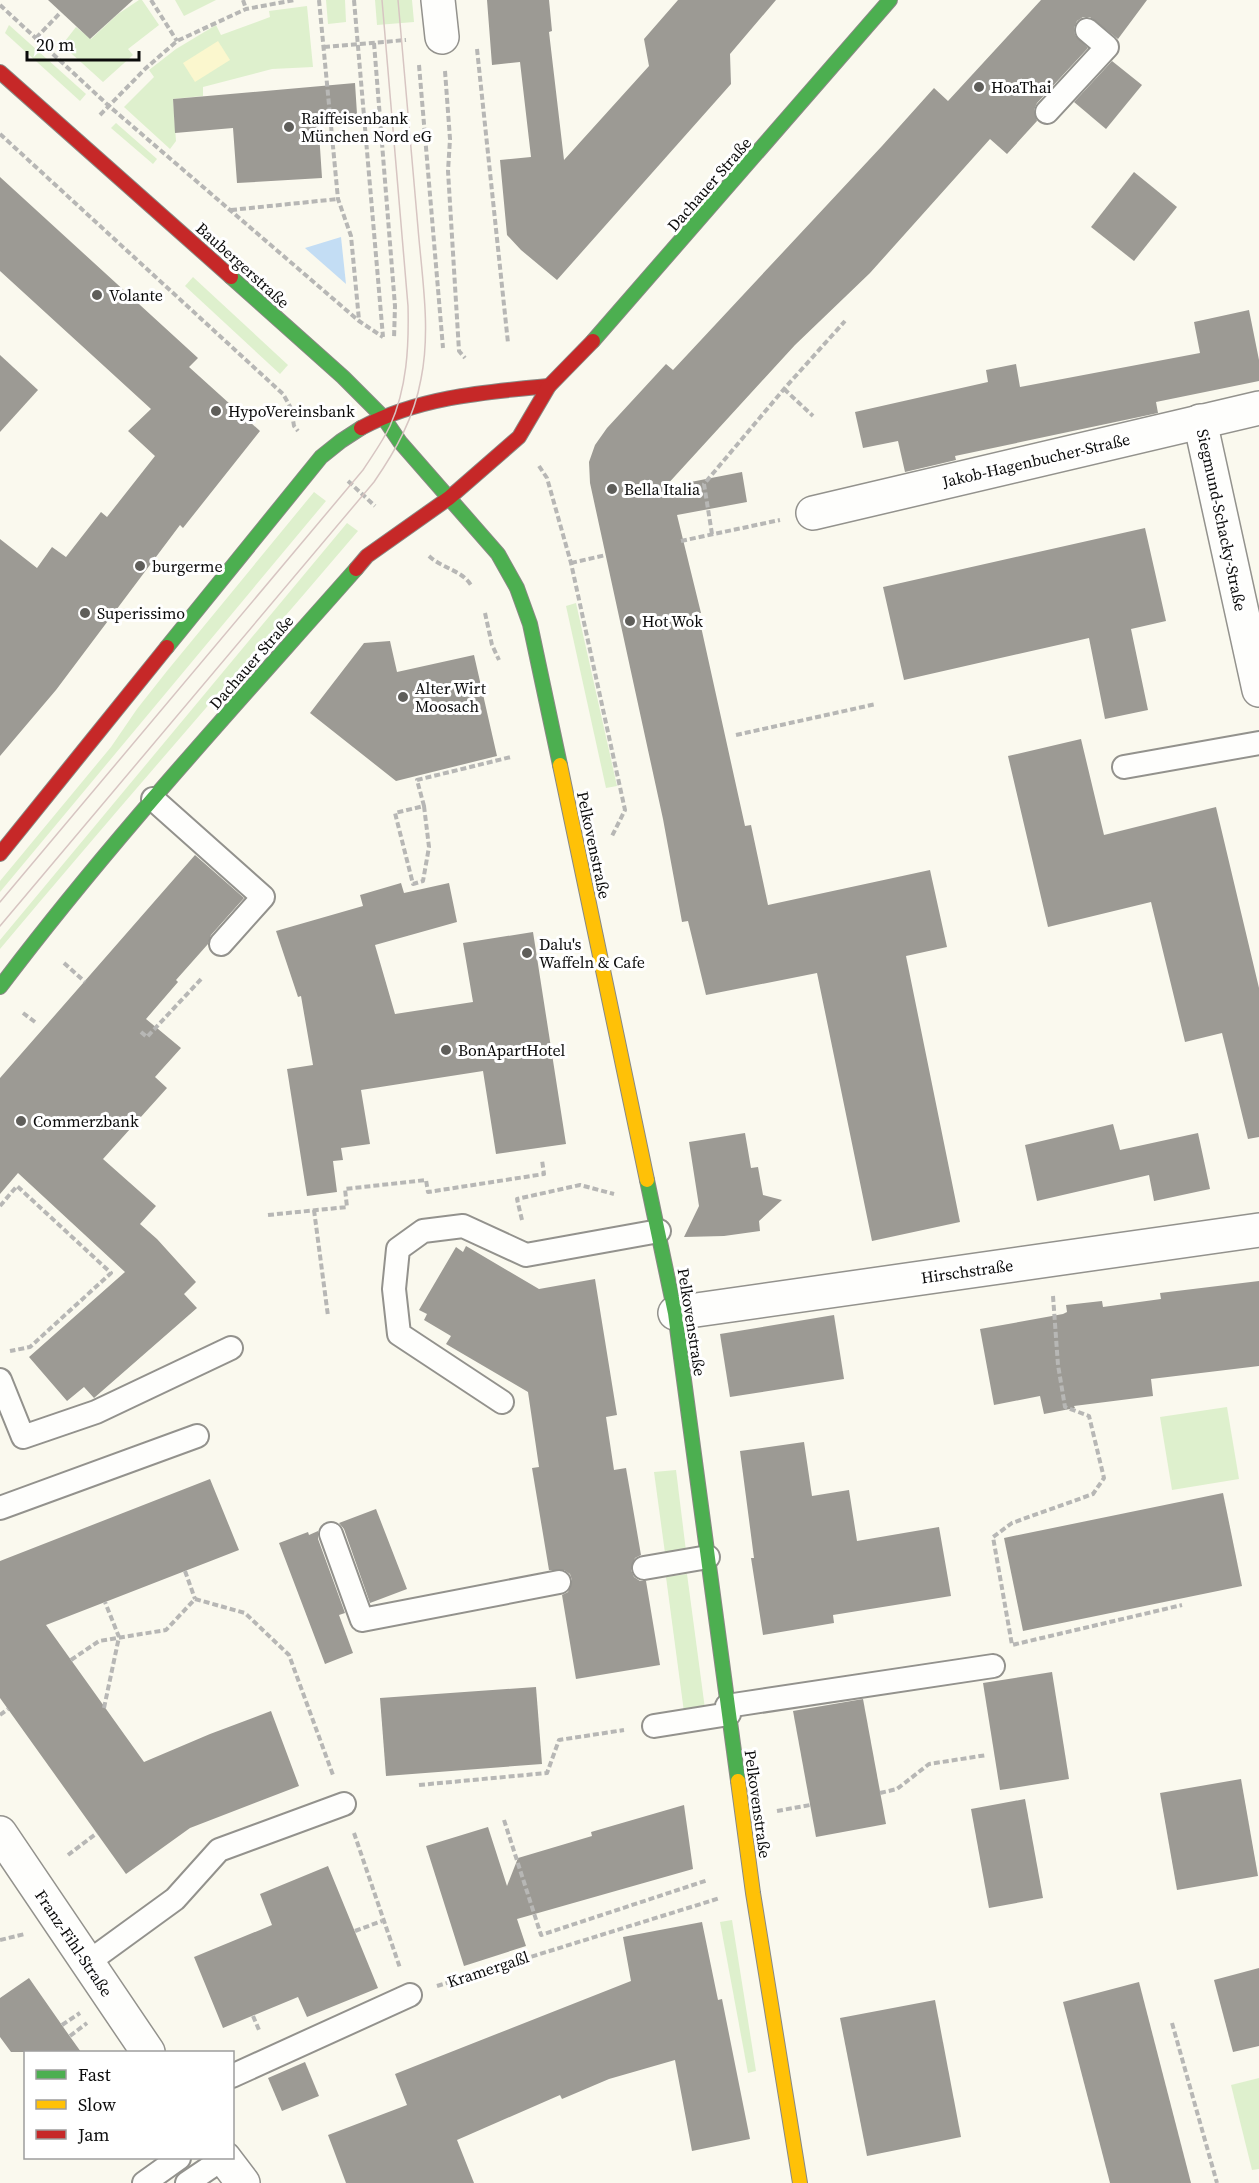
<svg xmlns="http://www.w3.org/2000/svg" width="1259" height="2183" font-family="'Source Serif 4',serif">
<style>
.green{fill:#def0cd}
.sand{fill:#fbf7ce}
.water{fill:#c3ddf4}
.building{fill:#9c9a94}
.lines{fill:none;stroke-linecap:round;stroke-linejoin:round}
.lane-casing{stroke:#93928d;stroke-width:26}
.street-casing{stroke:#93928d;stroke-width:36}
.fast-casing{stroke:#898984;stroke-width:16}
.slow-casing{stroke:#898984;stroke-width:16}
.jam-casing{stroke:#898984;stroke-width:16}
.path{stroke:#b7b7b5;stroke-width:4;stroke-dasharray:6 3;stroke-linecap:butt}
.lane{stroke:#fefefc;stroke-width:22}
.street{stroke:#fefefc;stroke-width:33}
.fast{stroke:#4caf50;stroke-width:14}
.slow{stroke:#ffc107;stroke-width:14}
.jam{stroke:#c62828;stroke-width:14}
.tram{stroke:#d7c5c2;stroke-width:1.5}
.poi-dot{fill:#5f5e5a;stroke:#fff;stroke-width:2}
.labels{text-anchor:middle;dominant-baseline:central;stroke-width:6;stroke-linejoin:round;paint-order:stroke}
.poi-label{font-size:16px;fill:#0b0b0b;stroke:#fff;text-anchor:start}
.street-label{font-size:16px;fill:#0b0b0b;stroke:#fff}
</style>
<rect width="100%" height="100%" fill="#faf9ee"/>
<g class="green">
<path d="M139,0h3l17,25 -31,24 5,6 -30,27 -41,-37 14,-18 15,12 27,-25z"/>
<path d="M175,0h41l-32,16z"/>
<path d="M326,0h19l1,22 -18,2z"/>
<path d="M375,0h37l2,22 -37,3z"/>
<path d="M307,6l6,61 -41,2 -69,18v9l-30,3 3,42 -6,8 -46,-42 30,-30 -5,-7 27,-21 40,-24 5,10 49,-18 -1,-6z"/>
<path d="M9,25l77,69 -6,7 -75,-68z"/>
<path d="M116,123l41,36 -4,5 -42,-36z"/>
<path d="M193,277l95,88 -8,9 -95,-88z"/>
<path d="M314,492l12,9 -326,391v-11l111,-134 26,-38 30,-38z"/>
<path d="M347,523l11,8c-119,140 -240,277 -358,418v-9z"/>
<path d="M576,603l41,183 -11,2 -40,-182z"/>
<path d="M1227,1407l12,72 -67,11 -12,-73z"/>
<path d="M676,1470l10,81 -21,2 -11,-81z"/>
<path d="M687,1574l18,135 -21,3 -18,-135z"/>
<path d="M732,1920l24,151 -8,2 -28,-151z"/>
<path d="M1259,2078v91l-7,1 -21,-85z"/>
</g>
<path class="sand" d="M218,41l12,19 -35,22 -12,-19z"/>
<path class="water" d="M341,237l5,47 -41,-36z"/>
<g class="building">
<path d="M48,0h85l-43,39z"/>
<path d="M487,0h62l3,31 -3,1 15,128 85,-94 -5,-27 34,-39h98l-46,54 1,30 -174,196 -36,-30 -14,-15 -7,-75 31,-3 -11,-95 -28,3z"/>
<path d="M1041,0h106l-29,39 -28,-22h-7l-6,4 -3,7 1,7 13,13 -51,55 -3,7 3,11 -30,33 -17,-15 -120,134 -75,72 -130,142 77,-15 5,30 -70,13 24,98h-3l47,213 6,-1 17,80 162,-35 17,77 -41,9 54,266 -88,19 -55,-268 -111,22 -18,-74 -6,1 -19,-103 -73,-336 -1,-21 6,-17 12,-17 59,-64 7,6 209,-224 52,-58 14,13z"/>
<path d="M1112,61l30,24 -36,44 -32,-27z"/>
<path d="M355,83l2,31 -39,3 4,61 -85,5 -4,-55 -58,5 -2,-34z"/>
<path d="M1134,172l43,35 -43,54 -43,-34z"/>
<path d="M0,177l198,181 -9,9 71,64 -77,97 -3,-3 -124,165 -56,66v-217l37,29 15,-21 14,10 35,-45 6,5 48,-61 -27,-25 23,-22 -151,-138z"/>
<path d="M1249,310l10,50v21l-103,21 2,11 -203,43 1,4 -51,12 -7,-31 -35,7 -8,-36 133,-30 -2,-12 30,-6 4,23 180,-34 -6,-31z"/>
<path d="M0,355l38,35 -38,42z"/>
<path d="M1145,528l21,93 -35,8 17,81 -43,9 -16,-81 -185,42 -21,-93z"/>
<path d="M390,641l7,31 77,-17 23,101 -101,25 -86,-68 54,-70z"/>
<path d="M1081,739l23,96 112,-28 43,181v149l-11,2 -26,-106 -37,9 -34,-140 -103,25 -40,-171z"/>
<path d="M195,855l49,43 -33,37 -3,9 -32,36 2,2 -32,37 35,29 -26,29 12,11 -64,71 53,47 -16,18 17,15 39,43 -12,12 13,14 -103,90 -10,-11 -17,14 -38,-44 96,-85 -107,-99 -18,21v-116z"/>
<path d="M401,883l3,10 45,-10 8,39 -82,23 20,69 78,-12 -10,-59 70,-11 33,212 -70,10 -13,-83 -122,19 9,54 -29,4 2,12 -10,1 4,31 -30,4 -20,-127 26,-4 -12,-69 -3,1 -22,-66 87,-25 -3,-11z"/>
<path d="M1113,1124l7,26 78,-17 12,56 -56,12 -5,-26 -112,26 -12,-56z"/>
<path d="M745,1133l6,35 7,-1 5,28 19,5 -23,21 1,10 -36,5 -40,1 15,-31 -10,-64z"/>
<path d="M466,1246l73,43 56,-10 22,136 -11,2 8,53 12,-2 15,87 -6,3 -4,12 3,7 6,4h6l14,84 -84,14 -14,-84 6,-3 4,-12 -2,-6 -6,-4h-15l-17,-102 7,-1 -11,-75 -82,-48 5,-8 -27,-16 3,-6 -8,-4 37,-63 7,5z"/>
<path d="M1259,1281v85l-108,13 2,17 -79,10 1,2 -31,6 -4,-18 -46,9 -14,-76 83,-15 4,-2 -1,-7 36,-4 1,6 58,-8 -1,-6z"/>
<path d="M834,1315l10,64 -114,18 -10,-63z"/>
<path d="M804,1442l8,54 37,-6 8,51 82,-14 12,69 -118,19 1,8 -71,12 -12,-77h3l-14,-107z"/>
<path d="M210,1479l29,71 -193,75 98,137 66,-28 61,-23 28,75 -109,42 -64,46 -126,-176v-137z"/>
<path d="M1223,1493l19,93 -219,45 -19,-93z"/>
<path d="M376,1509l31,80 -37,14 -26,-74 -5,-6z"/>
<path d="M318,1531v8l27,74 -6,2 14,38 -28,11 -46,-121 29,-11 1,3z"/>
<path d="M1052,1672l17,107 -69,11 -17,-107z"/>
<path d="M536,1687l6,77 -156,12 -6,-78z"/>
<path d="M863,1699l23,125 -70,13 -23,-126z"/>
<path d="M1241,1779l17,97 -81,14 -17,-97z"/>
<path d="M1025,1799l18,99 -54,10 -18,-99z"/>
<path d="M684,1805l9,64 -176,50 9,27 -62,20 -38,-120 62,-19 19,59 11,-28 74,-22 -1,-4z"/>
<path d="M328,1866l50,122 -71,29 -9,-20 -75,31 -29,-71 78,-32 -12,-31z"/>
<path d="M702,1922l16,78 4,-1 28,140 -58,12 -17,-91 -66,19 -47,20 -2,-4 -103,45 17,43h-128l-18,-48 79,-30 -12,-31 236,-93 -8,-44z"/>
<path d="M1259,1968v78l-26,6 -19,-72z"/>
<path d="M29,1978l37,53 15,21h-70l-11,-15v-39z"/>
<path d="M1139,1982l52,201h-81l-47,-181z"/>
<path d="M935,2000l26,137 -94,19 -27,-138z"/>
<path d="M305,2062l14,34 -37,15 -14,-33z"/>
</g>
<g class="lines">
<defs>
<g id="lane">
<path d="M1047,112l60,-65 -20,-17"/>
<path d="M1124,767l135,-24"/>
<path d="M153,799l110,98 -42,47"/>
<path d="M0,1380l23,57 73,-25 135,-64"/>
<path d="M502,1402l-103,-68 -5,-45 4,-40 25,-18 40,-5 63,29 133,-24"/>
<path d="M0,1508l197,-72"/>
<path d="M331,1534l31,86 197,-38"/>
<path d="M644,1568l64,-11"/>
<path d="M727,1706l266,-40"/>
<path d="M654,1726l75,-12"/>
<path d="M87,1963l88,-64 44,-49 125,-46"/>
<path d="M232,2076l178,-81"/>
<path d="M144,2183l35,-25"/>
<path d="M187,2183l37,-25"/>
</g>
<g id="street">
<path d="M438,0l4,37"/>
<path d="M1200,421l59,269"/>
<path d="M813,513l446,-105"/>
<path d="M675,1313l584,-83"/>
<path d="M0,1833l148,219"/>
<path d="M224,2158l19,25"/>
</g>
<g id="fast">
<path d="M231,277l112,100 40,40 17,25 98,112 19,34 13,36 30,141"/>
<path d="M593,341l297,-341"/>
<path d="M167,647l154,-190 20,-16 20,-13"/>
<path d="M0,987c110,-146 235,-281 356,-418"/>
<path d="M647,1180l28,133 63,468"/>
</g>
<g id="slow">
<path d="M560,765l87,415"/>
<path d="M738,1781l15,112 47,290"/>
</g>
<g id="jam">
<path d="M0,72l231,205"/>
<path d="M361,428c58,-31 124,-36 188,-42"/>
<path d="M356,569l11,-13 82,-58 70,-61 30,-51 44,-45"/>
<path d="M0,854l167,-207"/>
</g>
</defs>
<use href="#lane" class="lane-casing"/>
<use href="#street" class="street-casing"/>
<use href="#fast" class="fast-casing"/>
<use href="#slow" class="slow-casing"/>
<use href="#jam" class="jam-casing"/>
<g class="path">
<path d="M151,0l26,41"/>
<path d="M243,0l3,9"/>
<path d="M319,0l19,199 13,37 8,84"/>
<path d="M354,0l29,337"/>
<path d="M0,5l109,101 250,215 24,16"/>
<path d="M36,38l25,-26"/>
<path d="M374,43l21,263 -1,33"/>
<path d="M324,47l82,-7"/>
<path d="M477,49l31,294"/>
<path d="M419,65l24,283"/>
<path d="M445,71l5,68 -2,32 11,180 6,7"/>
<path d="M100,115l46,-47 31,-27 69,-32 49,-9"/>
<path d="M0,134l283,260 8,14 3,18 4,5"/>
<path d="M231,210l107,-11"/>
<path d="M784,389l29,27"/>
<path d="M539,466l8,12 24,85 54,247 -13,26"/>
<path d="M348,481l27,25"/>
<path d="M712,534l-8,-50 80,-95 61,-68"/>
<path d="M681,541l99,-21"/>
<path d="M429,556c14,13 31,13 42,29"/>
<path d="M571,563l35,-8"/>
<path d="M485,613l7,32 7,15"/>
<path d="M736,735l140,-31"/>
<path d="M424,806l5,41 -6,34 -10,3 -18,-71 29,-7 -7,-26 94,-23"/>
<path d="M64,963l21,19"/>
<path d="M23,1013l12,9"/>
<path d="M141,1032l6,5 56,-60"/>
<path d="M0,1206l17,-20 94,87 -81,74 -20,4"/>
<path d="M314,1210l14,106"/>
<path d="M268,1215l79,-8 -2,-18 81,-9 2,12 116,-18 -2,-14"/>
<path d="M522,1220l-5,-21 63,-14 34,9"/>
<path d="M1053,1296l5,69 7,42 24,9 15,62 -11,16 -81,29 -19,14 19,108 170,-40"/>
<path d="M185,1571l10,28"/>
<path d="M195,1599l50,14 44,42 44,120"/>
<path d="M71,1660l28,-19 67,-11 29,-31"/>
<path d="M104,1708l15,-71 -14,-35"/>
<path d="M0,1715l8,-6"/>
<path d="M419,1785l128,-12 12,-33 65,-10"/>
<path d="M880,1793l17,-4 32,-25 58,-9"/>
<path d="M777,1811l33,-6"/>
<path d="M504,1820l37,115 167,-55"/>
<path d="M354,1833l46,135"/>
<path d="M68,1855l29,-22"/>
<path d="M355,1931l27,-10"/>
<path d="M0,1940l25,-6"/>
<path d="M437,1986l283,-88"/>
<path d="M253,2016l6,14"/>
<path d="M1172,2023l45,160"/>
<path d="M62,2025l18,-12"/>
<path d="M70,2036l17,-13"/>
</g>
<use href="#lane" class="lane"/>
<use href="#street" class="street"/>
<use href="#fast" class="fast"/>
<use href="#slow" class="slow"/>
<use href="#jam" class="jam"/>
<g class="tram">
<path d="M0,902l363,-432c9,-14 20,-29 27,-44 17,-38 19,-79 18,-120l-26,-306"/>
<path d="M0,926l374,-444c22,-32 40,-64 47,-103 10,-49 1,-102 -3,-151 -7,-76 -13,-152 -20,-228"/>
</g>
</g>
<g class="poi-dot">
<circle cx="979" cy="87" r="6"/>
<circle cx="289" cy="127" r="6"/>
<circle cx="97" cy="295" r="6"/>
<circle cx="216" cy="411" r="6"/>
<circle cx="612" cy="489" r="6"/>
<circle cx="140" cy="566" r="6"/>
<circle cx="85" cy="613" r="6"/>
<circle cx="630" cy="621" r="6"/>
<circle cx="403" cy="697" r="6"/>
<circle cx="527" cy="953" r="6"/>
<circle cx="446" cy="1050" r="6"/>
<circle cx="21" cy="1121" r="6"/>
</g>
<g class="labels">
<g class="poi-label">
<text x="991" y="87">HoaThai</text>
<text x="301" y="118">Raiffeisenbank<tspan x="301" dy="18">München Nord eG</tspan></text>
<text x="109" y="295">Volante</text>
<text x="228" y="411">HypoVereinsbank</text>
<text x="624" y="489">Bella Italia</text>
<text x="152" y="566">burgerme</text>
<text x="97" y="613">Superissimo</text>
<text x="642" y="621">Hot Wok</text>
<text x="415" y="688">Alter Wirt<tspan x="415" dy="18">Moosach</tspan></text>
<text x="539" y="944">Dalu's<tspan x="539" dy="18">Waffeln &amp; Cafe</tspan></text>
<text x="458" y="1050">BonApartHotel</text>
<text x="33" y="1121">Commerzbank</text>
</g>
<g class="street-label">
<text transform="translate(709 184) rotate(-49)">Dachauer Straße</text>
<text transform="translate(243 265) rotate(42)">Baubergerstraße</text>
<text transform="translate(1036 460) rotate(-13)">Jakob-Hagenbucher-Straße</text>
<text transform="translate(1222 520) rotate(78)">Siegmund-Schacky-Straße</text>
<text transform="translate(251 662) rotate(-49)">Dachauer Straße</text>
<text transform="translate(594 845) rotate(78)">Pelkovenstraße</text>
<text transform="translate(967 1271) rotate(-8)">Hirschstraße</text>
<text transform="translate(692 1322) rotate(81)">Pelkovenstraße</text>
<text transform="translate(758 1804) rotate(82)">Pelkovenstraße</text>
<text transform="translate(74 1943) rotate(56)">Franz-Fihl-Straße</text>
<text transform="translate(488 1969) rotate(-18)">Kramergaßl</text>
</g>
</g>
<rect x="24" y="2051" width="210" height="108" fill="#ffffff" stroke="#9d9d9d" stroke-width="1.5"/>
<rect x="36" y="2070" width="30" height="9" fill="#4caf50" stroke="#9d9d9d" stroke-width="1.5"/>
<text x="78" y="2081" font-size="18" fill="#0b0b0b">Fast</text>
<rect x="36" y="2100" width="30" height="9" fill="#ffc107" stroke="#9d9d9d" stroke-width="1.5"/>
<text x="78" y="2111" font-size="18" fill="#0b0b0b">Slow</text>
<rect x="36" y="2130" width="30" height="9" fill="#c62828" stroke="#9d9d9d" stroke-width="1.5"/>
<text x="78" y="2141" font-size="18" fill="#0b0b0b">Jam</text>
<path d="M27 51v9h112v-9" fill="none" stroke="#0b0b0b" stroke-width="3"/>
<text x="36" y="51" font-size="18" fill="#0b0b0b" stroke="#ffffff" stroke-width="4.5" paint-order="stroke">20 m</text>
</svg>
